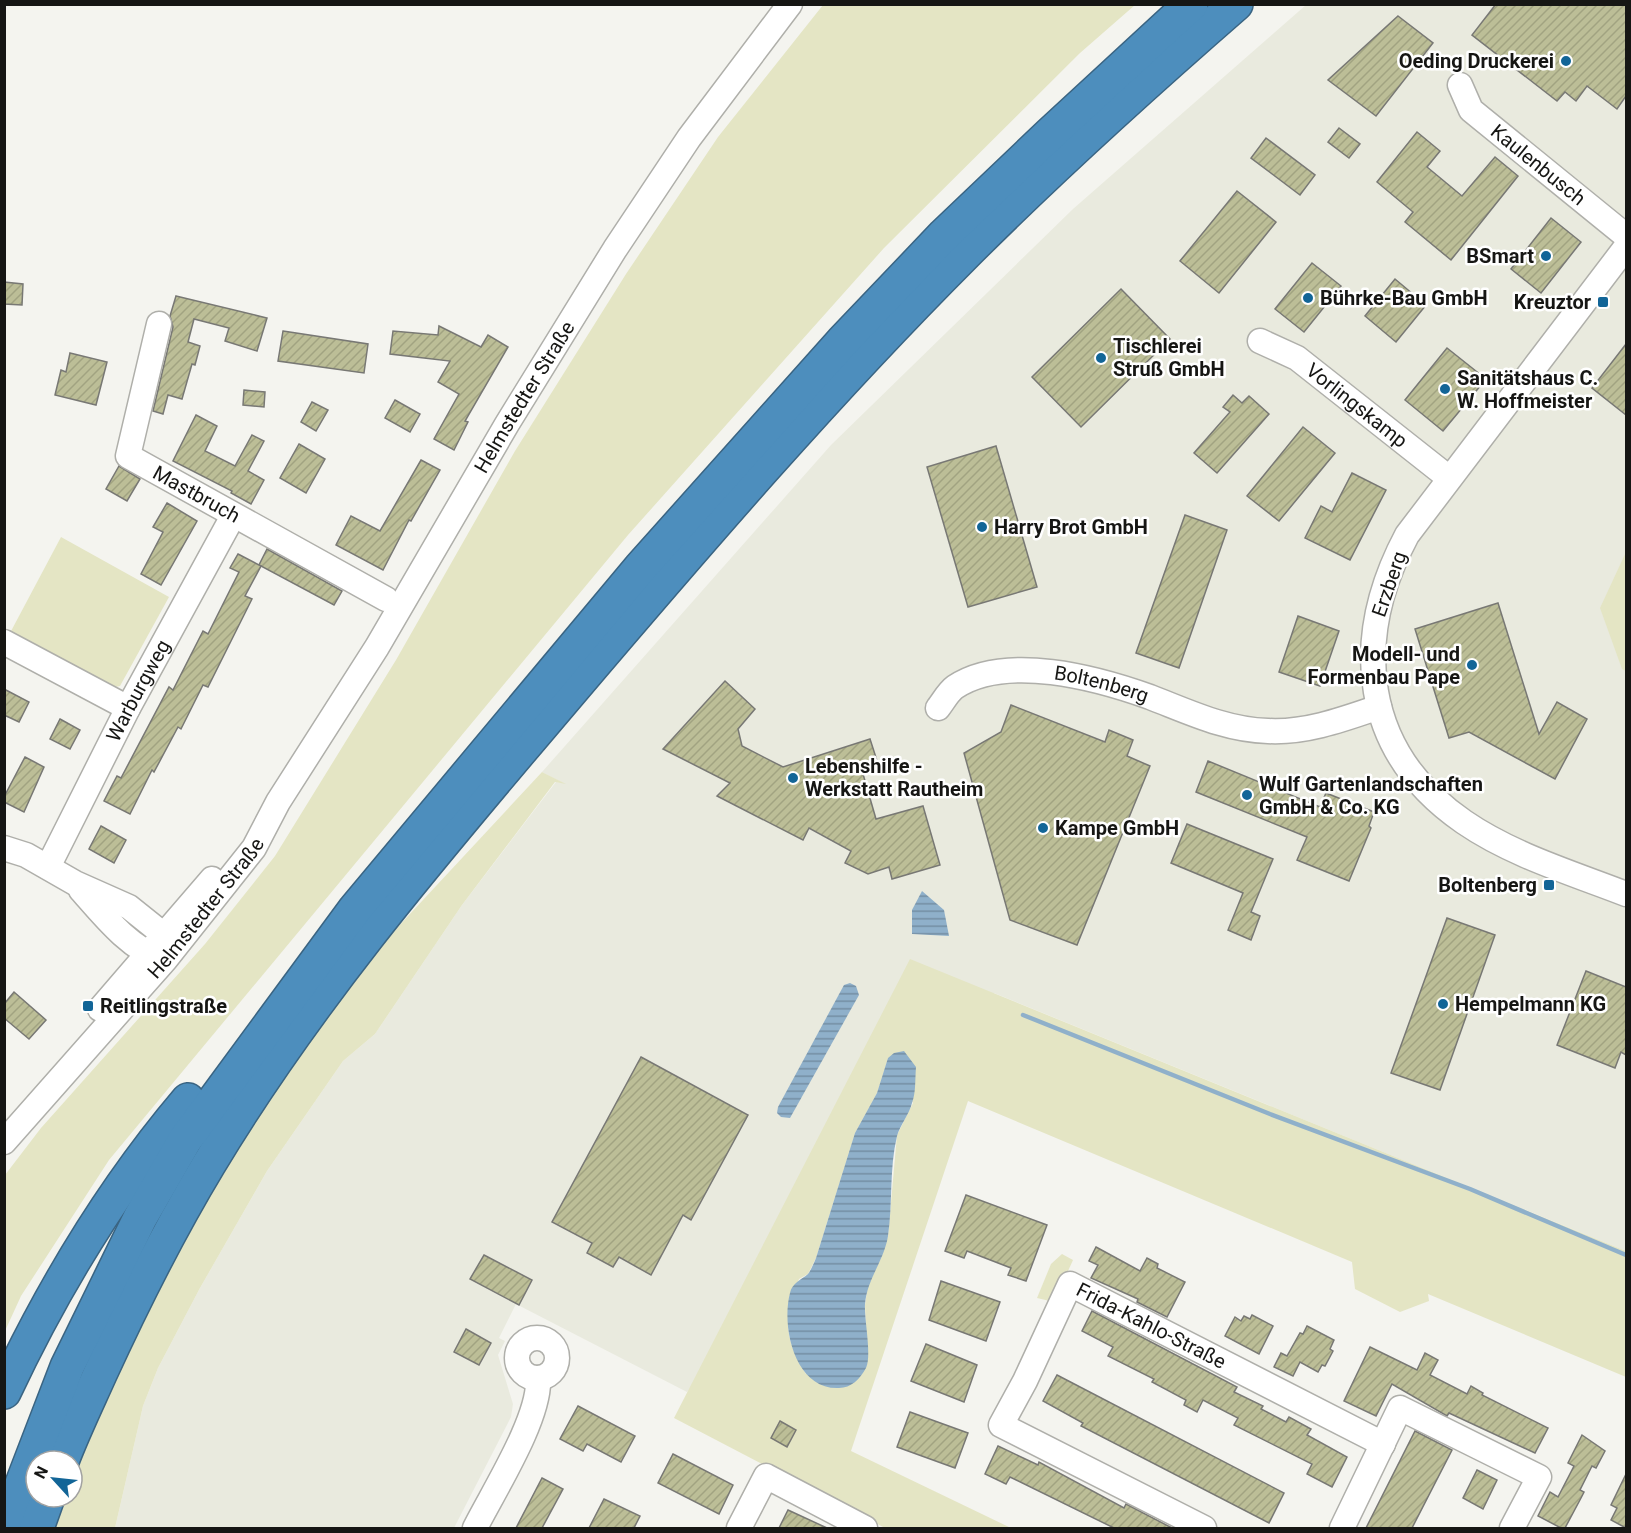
<svg xmlns="http://www.w3.org/2000/svg" width="1631" height="1533" font-family="Roboto,sans-serif">
<style>
.built{fill:#e9eade}
.green{fill:#e4e5c4;fill-rule:evenodd}
.water{fill:url(#water-rules)}
.lines{fill:none;stroke-linecap:round;stroke-linejoin:round}
.stream{stroke:#8fb0ca;stroke-width:4.5}
.building{fill:url(#building-hatch);stroke:#787874;stroke-width:1.5}
.minor-casing{stroke:#afafaa;stroke-width:27}
.highway-casing{stroke:#3a6482;stroke-width:36}
.minor{stroke:#fff;stroke-width:24}
.highway{stroke:#4d8ebd;stroke-width:33}
.poi-dot{fill:#126597;stroke:#fff;stroke-width:2}
.labels{text-anchor:middle;dominant-baseline:central;stroke-width:5;stroke-linejoin:round;paint-order:stroke}
.poi-label{font-size:20px;font-weight:bold;fill:#161614;stroke:#fff;text-anchor:start}
.street-label{font-size:20px;fill:#161614;stroke:#fff}
</style>
<defs>
<pattern id="water-rules" width="6" height="5" patternUnits="userSpaceOnUse" patternTransform="scale(1.5)"><rect width="6" height="5" fill="#8fb0ca"/><path d="M0 2.5h6" fill="none" stroke="#748ea3"/></pattern>
<pattern id="building-hatch" width="6" height="6" patternUnits="userSpaceOnUse" patternTransform="scale(1.5)"><rect width="6" height="6" fill="#bcbe97"/><path d="M-1 1l2-2M0 6l6-6M5 7l2-2" fill="none" stroke="#a1a381"/></pattern>
</defs>
<rect width="100%" height="100%" fill="#f4f4ef"/>
<path class="built" d="M1306,5h320v1246l-632,-258 -307,399 -171,-88 -17,34 6,3 -7,14 15,49 -2,13 -57,111h-339l28,-122 15,-38 42,-80 67,-117 76,-110 32,-27 87,-129 94,-123 7,1 -21,-11 289,-327 242,-236z"/>
<g class="green">
<path d="M823,5h312l-55,48 -196,195 -256,287 -519,625 -88,136 -16,35v-156l36,-47 164,-184 70,-88 121,-196 119,-209 111,-177 92,-137z"/>
<path d="M61,537l108,60 -49,89 -14,3 -96,-56z"/>
<path d="M1626,552v119l-4,-2 -22,-61z"/>
<path d="M542,772l24,12 -11,-2 -93,123 -87,129 -32,27 -76,110 -67,117 -42,80 -15,38 -28,122h-61l12,-31h6v-18l18,-49 111,-230 154,-227z"/>
<path d="M910,959l716,292v126l-198,-83 1,7 -29,11 -45,-23 -3,-27 -384,-161 -117,350 160,77h-126l-211,-110zM888,1058l25,45 -16,32 -9,101 -7,22 -13,26 -3,21 2,61 -61,8c-23,-38 -22,-54 -7,-95l9,-5 8,-16 39,-125 22,-40z"/>
<path d="M1062,1254l11,6 -19,42 -17,-4 14,-34z"/>
</g>
<g class="water">
<path d="M922,891l22,19 5,26 -37,-2v-24z"/>
<path d="M850,983l6,3 3,9 -69,123 -9,-1 -4,-4 1,-6 66,-122z"/>
<path d="M904,1051l12,16c-1,12 0,26 -4,36 -3,12 -12,22 -15,33 -8,33 -4,67 -9,100 -4,25 -21,43 -23,68 -1,16 7,51 1,64 -6,11 -15,20 -27,20 -44,2 -58,-61 -49,-95 2,-10 11,-13 18,-19 3,-4 6,-11 8,-16l39,-125 22,-40 11,-35 6,-5z"/>
</g>
<g class="lines">
<path class="stream" d="M1023,1015l247,99 200,75 156,66"/>
</g>
<g class="building">
<path d="M1496,4h130v92l-9,13 -30,-23 -11,15 -11,-9 -8,9 -85,-66z"/>
<path d="M1398,16l35,27 -57,73 -48,-36z"/>
<path d="M1339,128l21,16 -11,14 -21,-16z"/>
<path d="M1417,132l23,19 -13,16 35,29 33,-39 23,19 -67,84 -46,-38 8,-10 -36,-30z"/>
<path d="M1266,138l49,37 -15,20 -49,-37z"/>
<path d="M1237,191l39,31 -57,71 -39,-32z"/>
<path d="M1551,218l30,24 -40,51 -30,-24z"/>
<path d="M1312,263l29,23 -37,46 -29,-23z"/>
<path d="M1395,279l31,26 -30,37 -31,-26z"/>
<path d="M4,282l19,2 -1,21 -18,-1z"/>
<path d="M1121,289l49,50 -89,88 -49,-50z"/>
<path d="M176,296l91,22 -10,33 -32,-10 4,-13 -35,-9 -6,23 12,4 -5,19 -3,-1 -10,35 -14,-4 -5,19 -10,-3 20,-84 -3,-11z"/>
<path d="M439,326l42,21 7,-12 20,12 -43,74 3,1 -14,28 -20,-11 25,-45 -21,-12 12,-21 -60,-7 3,-23 45,4z"/>
<path d="M283,331l85,13 -4,29 -86,-12z"/>
<path d="M1626,344v71l-34,-27z"/>
<path d="M1447,348l39,31 -43,52 -38,-31z"/>
<path d="M70,353l37,9 -11,43 -41,-10 6,-25 5,2z"/>
<path d="M244,390l21,2 -1,15 -21,-2z"/>
<path d="M1233,395l9,8 7,-7 20,18 -52,59 -23,-20 36,-41 -7,-5z"/>
<path d="M395,400l25,14 -10,18 -25,-14z"/>
<path d="M312,402l16,8 -12,21 -15,-9z"/>
<path d="M196,415l21,11 -12,25 30,15 17,-31 12,6 -16,30 16,9 -13,24 -20,-11 1,-2 -59,-30z"/>
<path d="M1303,427l32,26 -56,68 -32,-25z"/>
<path d="M299,444l26,15 -19,34 -26,-15z"/>
<path d="M996,446l41,141 -69,20 -41,-140z"/>
<path d="M421,460l19,10 -29,51 -2,-1 -26,50 -47,-25 15,-29 29,15z"/>
<path d="M119,466l21,13 -13,22 -21,-12z"/>
<path d="M1352,473l34,17 -36,70 -45,-22 16,-32 11,6z"/>
<path d="M167,503l30,18 -36,64 -20,-11 22,-42 -10,-5z"/>
<path d="M1185,515l42,15 -48,138 -43,-15z"/>
<path d="M267,549l75,42 -8,14 -75,-40z"/>
<path d="M238,554l23,12 -16,30 7,3 -44,88 -5,-2 -22,44 -3,-2 -24,45 -2,-2 -22,44 -26,-13 13,-25 4,2 48,-91 4,3 30,-59 5,3 31,-62 -9,-4z"/>
<path d="M1498,603l41,131 18,-32 30,17 -32,60 -86,-47 -20,6 -34,-109z"/>
<path d="M1298,616l41,15 -19,55 -41,-14z"/>
<path d="M725,681l30,28 -17,20 4,17 41,21 87,-28 10,31 -17,4 13,45 47,-13 17,59 -48,14 -3,-12 -21,7 -23,-11 6,-12 -42,-23 -6,12 -86,-44 13,-13 -67,-34z"/>
<path d="M4,689l25,13 -10,20 -15,-7z"/>
<path d="M1011,705l94,37 4,-12 24,10 -6,16 23,10 -73,179 -67,-25 -46,-167 37,-21z"/>
<path d="M60,719l20,11 -10,19 -20,-10z"/>
<path d="M25,757l19,10 -20,45 -20,-10v-5z"/>
<path d="M1208,761l112,46 6,-14 48,19 -5,14 2,2 -22,53 -52,-21 10,-23 -111,-45z"/>
<path d="M1187,824l86,35 -22,53 9,4 -9,24 -23,-10 15,-37 -72,-30z"/>
<path d="M101,826l25,14 -12,23 -25,-14z"/>
<path d="M1447,918l48,17 -55,155 -49,-17z"/>
<path d="M1586,971l40,16v68l-5,-3 -6,16 -58,-23z"/>
<path d="M14,992l32,28 -17,19 -25,-21v-14z"/>
<path d="M641,1057l107,58 -57,105 -8,-5 -32,60 -32,-18 -6,10 -26,-14 5,-10 -40,-21z"/>
<path d="M966,1195l81,30 -21,56 -18,-6 3,-7 -44,-17 -3,7 -19,-7z"/>
<path d="M1096,1247l44,24 7,-13 11,6 -1,4 28,14 -18,35 -30,-15 1,-3 -47,-21 7,-13 -9,-4z"/>
<path d="M484,1255l48,25 -13,25 -49,-26z"/>
<path d="M941,1281l59,21 -14,39 -57,-21z"/>
<path d="M1092,1311l145,76 -3,5 29,14 -2,3 25,13 3,-5 22,12 -4,6 40,22 -15,30 -25,-13 5,-10 -78,-39 4,-7 -35,-18 -6,12 -13,-7 2,-5 -34,-18 2,-3 -46,-23 5,-9 -31,-16z"/>
<path d="M1252,1315l21,11 -14,28 -34,-18 10,-19 6,4 3,-5 6,3z"/>
<path d="M1307,1326l27,14 -4,9 3,2 -8,15 -3,-1 -4,7 -18,-10 -7,14 -19,-9 7,-14 6,3 13,-23 3,1z"/>
<path d="M466,1329l25,14 -12,22 -25,-13z"/>
<path d="M926,1344l51,21 -13,37 -53,-21z"/>
<path d="M1370,1347l47,23 8,-17 13,7 -8,15 37,19 4,-8 12,7 -1,2 66,33 -13,25 -86,-40 -2,3 -55,-32 -16,32 -32,-15z"/>
<path d="M1057,1375l227,118 -15,30 -188,-97 2,-3 -40,-22z"/>
<path d="M578,1406l57,30 -14,26 -34,-18 -4,7 -23,-12z"/>
<path d="M910,1412l58,21 -13,35 -58,-21z"/>
<path d="M780,1421l16,9 -9,17 -16,-9z"/>
<path d="M1415,1431l37,19 -40,78h-46z"/>
<path d="M1582,1435l23,16 -9,17 -4,-2 -12,24 4,2 -3,6 -16,30h-4l-23,-12 12,-24 8,5 16,-31 -6,-3z"/>
<path d="M998,1446l40,19 1,-3 85,46 2,-4 46,24h-58l-104,-51 -4,7 -21,-10z"/>
<path d="M673,1454l60,31 -14,29 -61,-31z"/>
<path d="M1477,1470l20,10 -14,29 -20,-11z"/>
<path d="M1626,1474v54l-15,-8 6,-12 -6,-3z"/>
<path d="M542,1478l21,11 -21,39h-26z"/>
<path d="M604,1499l36,17 -6,12h-45z"/>
<path d="M788,1510l39,18h-48z"/>
</g>
<g class="lines">
<defs>
<g id="minor">
<path id="s1" d="M1460,85l11,25 155,126"/>
<path d="M1626,247l-219,288c-56,105 -46,216 57,287 48,33 108,51 162,72"/>
<path id="s2" d="M159,324l-31,132 258,143"/>
<path id="s3" d="M1260,341l37,17 152,120"/>
<path d="M4,642l124,66"/>
<path id="s4" d="M938,708c5,-6 10,-16 17,-21 51,-34 142,-9 195,10 39,15 76,33 118,34 38,2 76,-12 111,-24"/>
<path d="M4,848l22,7 49,28 54,24 35,28"/>
<path id="s5" d="M48,867l80,-159 105,-192"/>
<path d="M81,890c23,26 48,58 82,70"/>
<path d="M100,1009l112,-130"/>
<path id="s6" d="M4,1142l161,-182 89,-112 24,-46 99,-155 130,-223 108,-175 74,-111 101,-134"/>
<circle cx="537" cy="1358" r="20"/>
<path d="M475,1528c18,-36 66,-111 63,-150"/>
<path d="M739,1528l27,-52 99,52"/>
<path id="s7" d="M1204,1528l-203,-103 24,-44 45,-97 313,160"/>
<path d="M1342,1528l58,-120 139,69 -27,51"/>
</g>
<g id="highway">
<path d="M4,1392c48,-102 110,-205 184,-292"/>
<path d="M62,1461c11,-29 25,-58 38,-87 33,-72 68,-142 109,-210 102,-170 234,-322 362,-473 127,-149 255,-298 393,-436 87,-87 179,-170 272,-251"/>
<path d="M5,1528l62,-161 73,-149 45,-78 170,-231 285,-341 202,-226 102,-107 106,-101 141,-130"/>
<path d="M37,1528l11,-31"/>
</g>
</defs>
<use href="#minor" class="minor-casing"/>
<use href="#highway" class="highway-casing"/>
<use href="#minor" class="minor"/>
<use href="#highway" class="highway"/>
</g>
<g class="poi-dot">
<circle cx="1566" cy="61" r="6"/>
<circle cx="1546" cy="256" r="6"/>
<circle cx="1308" cy="298" r="6"/>
<rect x="1597" y="296" width="12" height="12" rx="3"/>
<circle cx="1101" cy="358" r="6"/>
<circle cx="1445" cy="389" r="6"/>
<circle cx="982" cy="527" r="6"/>
<circle cx="1472" cy="665" r="6"/>
<circle cx="793" cy="778" r="6"/>
<circle cx="1247" cy="795" r="6"/>
<circle cx="1043" cy="828" r="6"/>
<rect x="1543" y="879" width="12" height="12" rx="3"/>
<circle cx="1443" cy="1004" r="6"/>
<rect x="82" y="1000" width="12" height="12" rx="3"/>
</g>
<g class="labels">
<g class="poi-label">
<text x="1554" y="61" text-anchor="end">Oeding Druckerei</text>
<text x="1534" y="256" text-anchor="end">BSmart</text>
<text x="1320" y="298">Bührke-Bau GmbH</text>
<text x="1591" y="302" text-anchor="end">Kreuztor</text>
<text x="1113" y="346">Tischlerei<tspan x="1113" dy="23">Struß GmbH</tspan></text>
<text x="1457" y="378">Sanitätshaus C.<tspan x="1457" dy="23">W. Hoffmeister</tspan></text>
<text x="994" y="527">Harry Brot GmbH</text>
<text x="1460" y="654" text-anchor="end">Modell- und<tspan x="1460" dy="23">Formenbau Pape</tspan></text>
<text x="805" y="766">Lebenshilfe -<tspan x="805" dy="23">Werkstatt Rautheim</tspan></text>
<text x="1259" y="784">Wulf Gartenlandschaften<tspan x="1259" dy="23">GmbH &amp; Co. KG</tspan></text>
<text x="1055" y="828">Kampe GmbH</text>
<text x="1537" y="885" text-anchor="end">Boltenberg</text>
<text x="1455" y="1004">Hempelmann KG</text>
<text x="100" y="1006">Reitlingstraße</text>
</g>
<g class="street-label">
<text stroke="none"><textPath href="#s1" startOffset="114">Kaulenbusch</textPath></text>
<text stroke="none"><textPath href="#s6" startOffset="912">Helmstedter Straße</textPath></text>
<text stroke="none"><textPath href="#s3" startOffset="117">Vorlingskamp</textPath></text>
<text stroke="none"><textPath href="#s2" startOffset="214">Mastbruch</textPath></text>
<text transform="translate(1389 584) rotate(-71)">Erzberg</text>
<text stroke="none"><textPath href="#s4" startOffset="178">Boltenberg</textPath></text>
<text stroke="none"><textPath href="#s5" startOffset="198">Warburgweg</textPath></text>
<text stroke="none"><textPath href="#s6" startOffset="309">Helmstedter Straße</textPath></text>
<text stroke="none"><textPath href="#s7" startOffset="476">Frida-Kahlo-Straße</textPath></text>
</g>
</g>
<rect width="1631" height="1533" fill="none" stroke="#161614" stroke-width="12"/>
<g transform="translate(54 1479) rotate(297)"><circle r="28" fill="#ffffff" stroke="#a2a2a1" stroke-width="1.5"/>
<path d="M0-4.5L10 22L0 15L-10 22Z" fill="#126597"/>
<text y="-9" font-size="16" font-weight="bold" text-anchor="middle" fill="#161614">N</text>
</g>
</svg>
